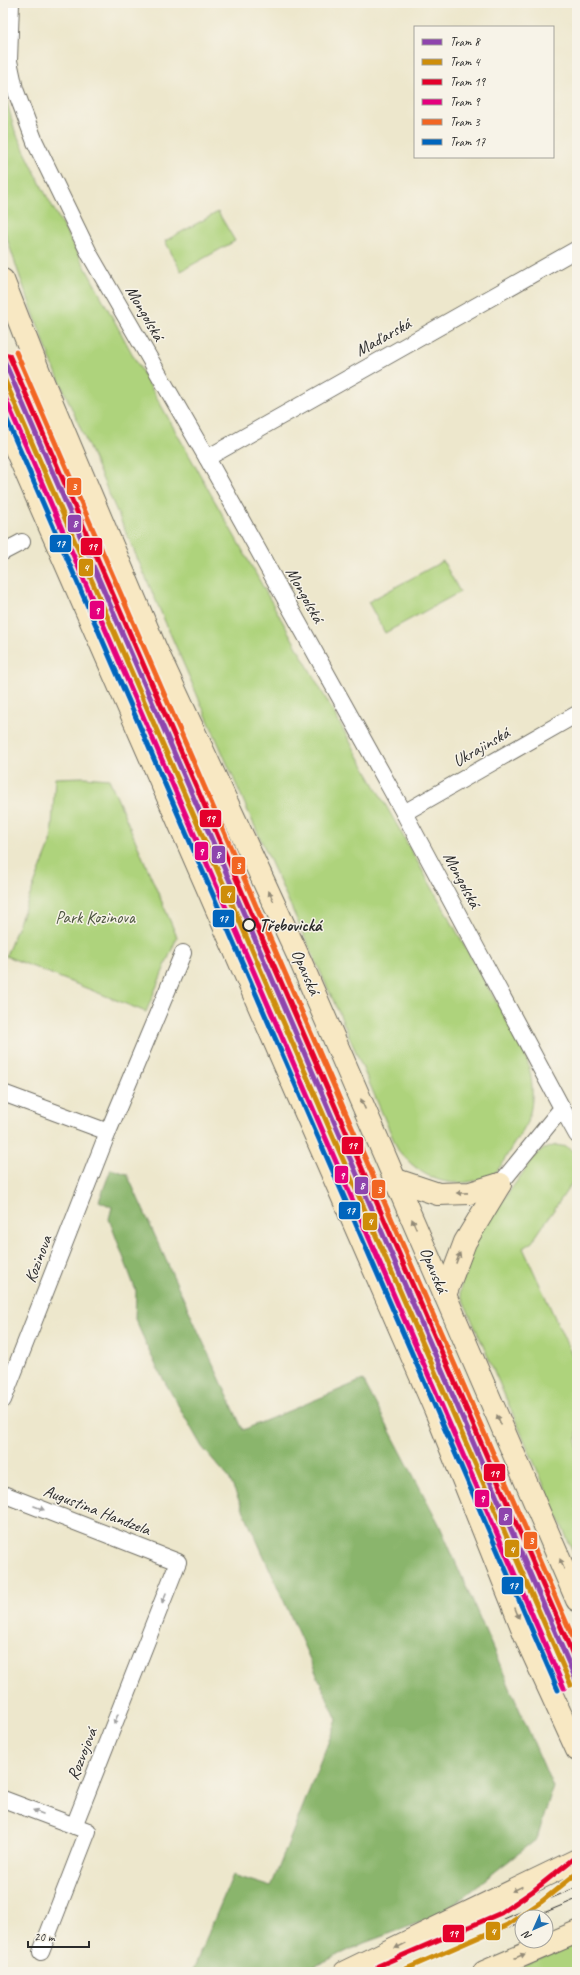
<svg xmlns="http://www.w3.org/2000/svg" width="580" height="1975" font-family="Caveat,sans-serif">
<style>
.green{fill:#aed37c;stroke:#6c7f54}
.forest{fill:#8ab56c;stroke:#5a704c}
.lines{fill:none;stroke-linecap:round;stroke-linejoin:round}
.street-casing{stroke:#6f6d63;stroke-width:18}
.secondary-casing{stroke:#6f6d63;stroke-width:24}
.street{stroke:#fff;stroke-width:16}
.secondary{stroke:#f8e8c3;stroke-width:22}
.tram{stroke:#2b2b2b;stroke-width:1}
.tram-1-casing{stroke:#f7f3e8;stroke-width:8}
.tram-2-casing{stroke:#f7f3e8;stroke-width:8}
.tram-3-casing{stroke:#f7f3e8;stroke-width:8}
.tram-4-casing{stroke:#f7f3e8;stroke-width:8}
.tram-5-casing{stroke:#f7f3e8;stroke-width:8}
.tram-6-casing{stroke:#f7f3e8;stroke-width:8}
.tram-1{stroke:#8e44ad;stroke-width:5}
.tram-2{stroke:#ce8d09;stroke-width:5}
.tram-3{stroke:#e4002b;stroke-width:5}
.tram-4{stroke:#e5007d;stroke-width:5}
.tram-5{stroke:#f26522;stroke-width:5}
.tram-6{stroke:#0065bd;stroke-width:5}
.oneway{fill:#928a77}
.oneway2{fill:#a0a0a0}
.stop-dot{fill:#f7f3e8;stroke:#2b2b2b;stroke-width:2}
.labels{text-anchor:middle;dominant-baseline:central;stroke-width:3;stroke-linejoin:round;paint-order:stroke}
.street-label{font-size:17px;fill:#2b2b2b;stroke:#f7f3e8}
.park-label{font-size:17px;fill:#4c553f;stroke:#f7f3e8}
.stop-label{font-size:17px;font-weight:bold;fill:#2b2b2b;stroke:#f7f3e8;text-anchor:start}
.line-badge{stroke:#f7f3e8;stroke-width:1.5}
.badge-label{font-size:11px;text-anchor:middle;font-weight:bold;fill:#fff}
</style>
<rect width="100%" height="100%" fill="#f7f3e8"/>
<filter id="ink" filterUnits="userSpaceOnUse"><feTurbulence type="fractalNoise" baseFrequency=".025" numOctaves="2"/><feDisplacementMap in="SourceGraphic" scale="8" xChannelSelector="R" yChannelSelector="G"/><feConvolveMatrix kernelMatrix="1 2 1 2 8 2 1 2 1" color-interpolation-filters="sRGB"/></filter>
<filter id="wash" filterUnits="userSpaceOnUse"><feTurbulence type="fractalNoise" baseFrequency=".012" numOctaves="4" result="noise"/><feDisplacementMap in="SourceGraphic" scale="16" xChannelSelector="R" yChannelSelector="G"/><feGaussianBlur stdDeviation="0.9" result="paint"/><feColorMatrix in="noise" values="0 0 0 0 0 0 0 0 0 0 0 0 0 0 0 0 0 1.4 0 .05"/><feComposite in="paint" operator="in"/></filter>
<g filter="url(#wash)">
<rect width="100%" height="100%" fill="#ede7cc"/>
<g class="green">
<path d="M3,88l12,43 29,60 91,168 390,694c7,22 11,46 2,69 -4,10 -12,19 -17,28 -5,8 -10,20 -18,25 -4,2 -10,3 -14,5 -34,9 -58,-4 -80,-30l-55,-128 -96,-213 -196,-448 -31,-84 -17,-50z"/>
<path d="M218,212l17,29 -54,30 -16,-30z"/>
<path d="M443,561l17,31 -75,41 -17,-31z"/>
<path d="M84,777l25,2 68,158 -31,75 -140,-56 45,-114 4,-64z"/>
<path d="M556,1145l11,2 10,6v30l-3,-3 -42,62 -9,6 54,118v195l-117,-268 4,-28 11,-26 60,-83 9,-7z"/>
<path d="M577,1942v30h-69z"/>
</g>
<path class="forest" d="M111,1169l16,5 116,256 120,-50 76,144 114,263 -16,52 -99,77 -74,27 -62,29h-110l41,-97 38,12 66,-167 -108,-242 -27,-31 -45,-79 -22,-49 1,-28 -27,-72 3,-12 -13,-6z"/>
</g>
<g filter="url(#ink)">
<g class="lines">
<defs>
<g id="street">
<path d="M11,3l-2,58 6,28 20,53 55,113 117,203 197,355 158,295 -62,76"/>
<path d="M207,458l370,-209"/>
<path d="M3,552l19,-10"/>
<path d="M404,813l173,-99"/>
<path d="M3,1093l105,39"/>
<path d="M562,1108l15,27"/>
<path d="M3,1400l105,-268 75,-179"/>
<path d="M3,1494l175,68 -104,264"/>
<path d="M3,1799l85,32 -47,121"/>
</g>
<g id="secondary">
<path d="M3,280l38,97 114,270 145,313 277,640"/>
<path d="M3,420l432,989 94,236 48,105"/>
<path d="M396,1180l42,14 32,-1 30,-9"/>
<path d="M445,1295l20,-53 35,-58"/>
<path d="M345,1972l232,-112"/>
<path d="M484,1972l93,-40"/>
</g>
</defs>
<use href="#street" class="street-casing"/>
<use href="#secondary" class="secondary-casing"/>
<use href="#street" class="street"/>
<use href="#secondary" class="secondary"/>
<g class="tram">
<path d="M534,1917l43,-18"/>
<path d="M504,1919l73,-32"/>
<path d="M499,1932l23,-10"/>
</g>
<defs>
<path id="tram-1" d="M3,358l574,1324"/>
<g id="tram-2">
<path d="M3,376l568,1309"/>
<path d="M399,1972l108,-47 34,-23 36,-29"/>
</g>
<g id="tram-3">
<path d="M9,355l568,1309"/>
<path d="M378,1966l123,-53 32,-22 40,-32"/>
</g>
<path id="tram-4" d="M3,393l561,1295"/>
<path id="tram-5" d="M16,352l561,1295"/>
<path id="tram-6" d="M3,411l555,1279"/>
</defs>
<use href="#tram-1" class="tram-1-casing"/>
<use href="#tram-2" class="tram-2-casing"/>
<use href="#tram-3" class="tram-3-casing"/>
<use href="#tram-4" class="tram-4-casing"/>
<use href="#tram-5" class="tram-5-casing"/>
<use href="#tram-6" class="tram-6-casing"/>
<use href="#tram-1" class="tram-1"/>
<use href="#tram-2" class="tram-2"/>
<use href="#tram-3" class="tram-3"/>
<use href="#tram-4" class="tram-4"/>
<use href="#tram-5" class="tram-5"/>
<use href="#tram-6" class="tram-6"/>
</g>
<defs><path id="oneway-solid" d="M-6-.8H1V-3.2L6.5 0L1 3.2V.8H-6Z"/></defs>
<g class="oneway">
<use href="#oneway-solid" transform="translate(271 896) rotate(-115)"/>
<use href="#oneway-solid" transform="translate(363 1104) rotate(-113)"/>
<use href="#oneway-solid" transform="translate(462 1193) rotate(179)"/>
<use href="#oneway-solid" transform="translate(414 1224) rotate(-113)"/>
<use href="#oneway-solid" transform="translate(458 1258) rotate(-69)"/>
<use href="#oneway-solid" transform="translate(499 1420) rotate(-113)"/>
<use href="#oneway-solid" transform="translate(562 1564) rotate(-113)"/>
<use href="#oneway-solid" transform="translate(517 1613) rotate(68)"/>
<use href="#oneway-solid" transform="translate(517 1889) rotate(154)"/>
<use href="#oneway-solid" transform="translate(400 1946) rotate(154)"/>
<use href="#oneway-solid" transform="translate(520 1956) rotate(-23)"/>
</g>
<g class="oneway2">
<use href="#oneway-solid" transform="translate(39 1508) rotate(21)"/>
<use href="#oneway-solid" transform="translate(164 1598) rotate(112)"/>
<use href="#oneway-solid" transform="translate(116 1719) rotate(112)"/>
<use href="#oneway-solid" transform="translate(38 1812) rotate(-159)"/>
</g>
</g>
<circle class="stop-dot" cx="249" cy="925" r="6"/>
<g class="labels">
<g class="street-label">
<text transform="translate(145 313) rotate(60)">Mongolská</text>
<text transform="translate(383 337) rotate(-29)">Maďarská</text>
<text transform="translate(305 595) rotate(61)">Mongolská</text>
<text transform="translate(481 747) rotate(-30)">Ukrajinská</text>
<text transform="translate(462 880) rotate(62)">Mongolská</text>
<text transform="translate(306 972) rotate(66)">Opavská</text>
<text transform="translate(38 1259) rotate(-69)">Kozinova</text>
<text transform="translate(434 1270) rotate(67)">Opavská</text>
<text transform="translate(97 1510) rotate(21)">Augustina Handzela</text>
<text transform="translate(82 1754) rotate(-68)">Rozvojová</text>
</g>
<g class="park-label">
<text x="95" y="917">Park Kozinova</text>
</g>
<g class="stop-label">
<text x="259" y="925">Třebovická</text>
</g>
</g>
<g class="line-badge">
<rect x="66" y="477" width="16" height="19" rx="4" fill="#f26522"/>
<rect x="67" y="514" width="15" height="19" rx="4" fill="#8e44ad"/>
<rect x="49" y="534" width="23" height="19" rx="4" fill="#0065bd"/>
<rect x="80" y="537" width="23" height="19" rx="4" fill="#e4002b"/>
<rect x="78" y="558" width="16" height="19" rx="4" fill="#ce8d09"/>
<rect x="89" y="600" width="16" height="20" rx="4" fill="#e5007d"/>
<rect x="199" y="809" width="23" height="19" rx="4" fill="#e4002b"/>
<rect x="194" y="841" width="15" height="20" rx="4" fill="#e5007d"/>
<rect x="211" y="845" width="15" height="19" rx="4" fill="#8e44ad"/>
<rect x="231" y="856" width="15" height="19" rx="4" fill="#f26522"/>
<rect x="220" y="885" width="16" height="19" rx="4" fill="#ce8d09"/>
<rect x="212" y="909" width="23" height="19" rx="4" fill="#0065bd"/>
<rect x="341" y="1136" width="23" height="19" rx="4" fill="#e4002b"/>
<rect x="334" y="1165" width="15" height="19" rx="4" fill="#e5007d"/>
<rect x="354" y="1176" width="15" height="19" rx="4" fill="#8e44ad"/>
<rect x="371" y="1179" width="15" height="20" rx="4" fill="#f26522"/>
<rect x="338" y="1201" width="23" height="19" rx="4" fill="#0065bd"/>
<rect x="362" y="1212" width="16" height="19" rx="4" fill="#ce8d09"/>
<rect x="483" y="1463" width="23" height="19" rx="4" fill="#e4002b"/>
<rect x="474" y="1489" width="16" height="19" rx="4" fill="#e5007d"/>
<rect x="498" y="1507" width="15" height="19" rx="4" fill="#8e44ad"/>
<rect x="523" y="1531" width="15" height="19" rx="4" fill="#f26522"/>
<rect x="504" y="1539" width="16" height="19" rx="4" fill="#ce8d09"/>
<rect x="501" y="1576" width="23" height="19" rx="4" fill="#0065bd"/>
<rect x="485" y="1921" width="16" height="20" rx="4" fill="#ce8d09"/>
<rect x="442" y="1924" width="23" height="19" rx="4" fill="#e4002b"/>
</g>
<g class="badge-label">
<text x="74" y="490">3</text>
<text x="75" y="527">8</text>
<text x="60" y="547">17</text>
<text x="92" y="550">19</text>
<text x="86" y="571">4</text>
<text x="97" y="614">9</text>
<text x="210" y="822">19</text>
<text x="201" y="855">9</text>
<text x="218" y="858">8</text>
<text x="238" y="869">3</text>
<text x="228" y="898">4</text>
<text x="223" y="922">17</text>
<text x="352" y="1149">19</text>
<text x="342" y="1179">9</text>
<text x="362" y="1189">8</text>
<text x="379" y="1193">3</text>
<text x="350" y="1214">17</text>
<text x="370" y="1225">4</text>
<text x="494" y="1477">19</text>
<text x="482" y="1502">9</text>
<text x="505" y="1520">8</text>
<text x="531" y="1544">3</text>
<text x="512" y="1553">4</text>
<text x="513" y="1589">17</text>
<text x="493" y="1935">4</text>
<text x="453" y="1937">19</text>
</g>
<rect width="580" height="1975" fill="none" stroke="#f7f3e8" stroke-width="16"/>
<rect x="414" y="26" width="140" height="132" fill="#f7f3e8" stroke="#a5a39c"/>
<rect x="422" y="39" width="20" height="6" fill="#8e44ad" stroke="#a5a39c"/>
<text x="450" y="46" font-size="12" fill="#2b2b2b">Tram 8</text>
<rect x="422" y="59" width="20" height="6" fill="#ce8d09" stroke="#a5a39c"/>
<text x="450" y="66" font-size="12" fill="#2b2b2b">Tram 4</text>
<rect x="422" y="79" width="20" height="6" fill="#e4002b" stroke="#a5a39c"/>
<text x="450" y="86" font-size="12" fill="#2b2b2b">Tram 19</text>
<rect x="422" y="99" width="20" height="6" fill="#e5007d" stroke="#a5a39c"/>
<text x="450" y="106" font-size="12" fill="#2b2b2b">Tram 9</text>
<rect x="422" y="119" width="20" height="6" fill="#f26522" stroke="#a5a39c"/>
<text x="450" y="126" font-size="12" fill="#2b2b2b">Tram 3</text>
<rect x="422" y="139" width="20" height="6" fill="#0065bd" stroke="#a5a39c"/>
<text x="450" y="146" font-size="12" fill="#2b2b2b">Tram 17</text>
<g transform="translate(534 1929) rotate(225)"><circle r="19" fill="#f7f3e8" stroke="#a5a39c"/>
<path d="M0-3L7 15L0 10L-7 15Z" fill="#1f6fb2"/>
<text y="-6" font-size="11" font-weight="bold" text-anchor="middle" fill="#2b2b2b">N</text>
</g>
<path d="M28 1941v6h61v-6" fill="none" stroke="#2b2b2b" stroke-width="2"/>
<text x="34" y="1941" font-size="12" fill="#2b2b2b" stroke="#f7f3e8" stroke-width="3" paint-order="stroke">20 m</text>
</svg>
